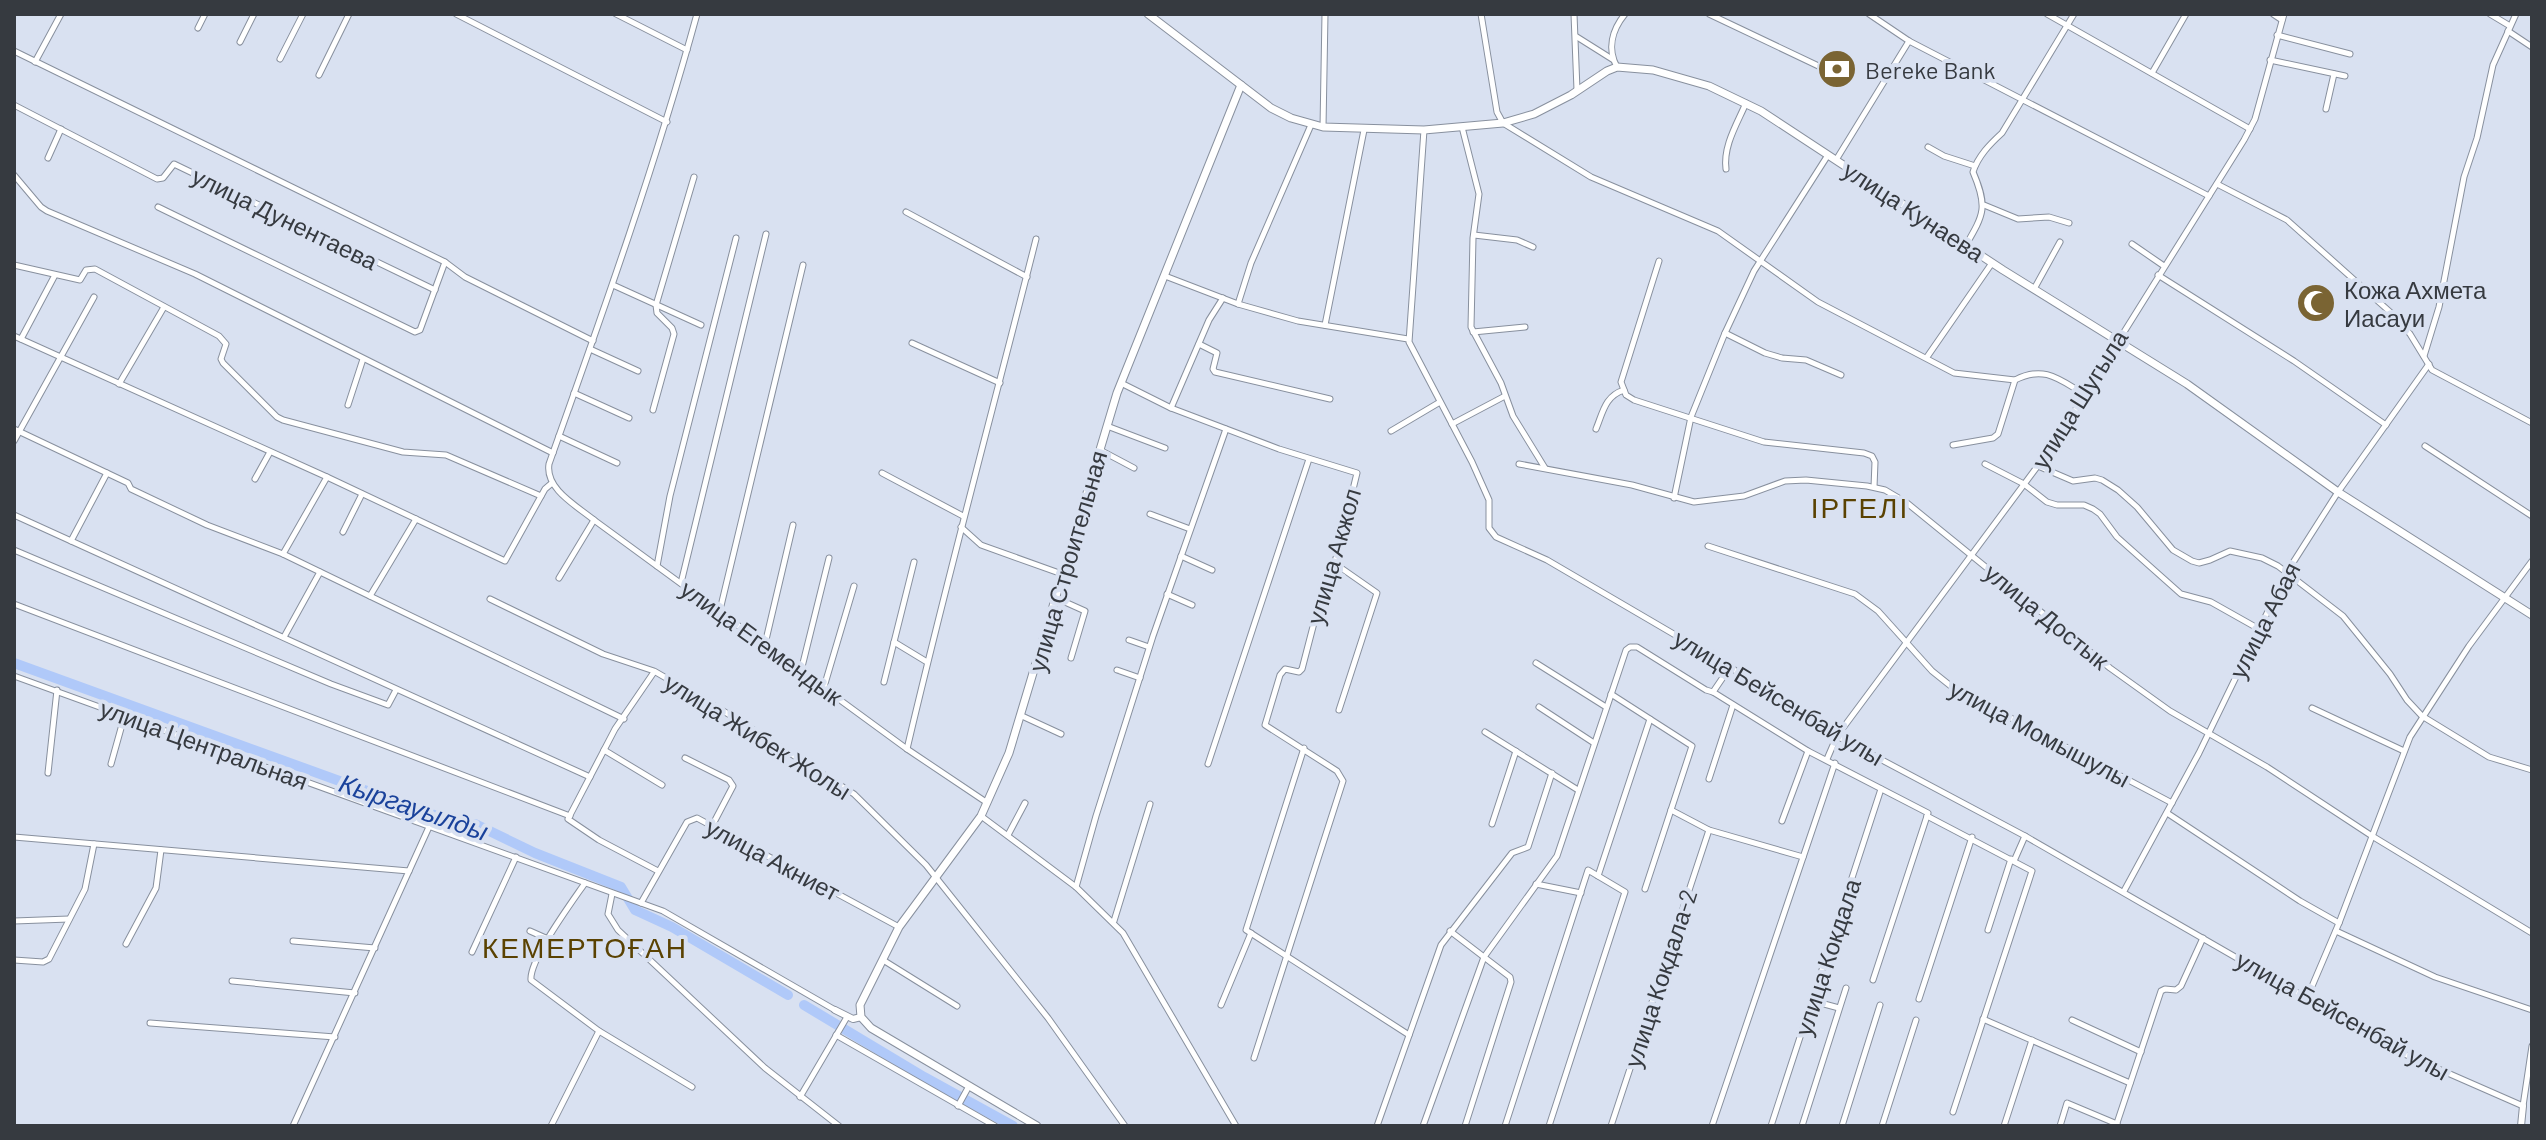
<svg xmlns="http://www.w3.org/2000/svg" width="2546" height="1140" font-family="Barlow,sans-serif">
<style>
.lines{fill:none;stroke-linecap:round;stroke-linejoin:round}
.river{stroke:#b0c9f9;stroke-width:10}
.minor-casing{stroke:#88909e;stroke-width:7}
.tertiary-casing{stroke:#88909e;stroke-width:8}
.secondary-casing{stroke:#88909e;stroke-width:9}
.minor{stroke:#fff;stroke-width:5}
.tertiary{stroke:#fff;stroke-width:6}
.secondary{stroke:#fff;stroke-width:7}
.labels{text-anchor:middle;dominant-baseline:central;stroke-width:8;stroke-linejoin:round;paint-order:stroke}
.poi-label{font-size:24px;fill:#363a40;stroke:#d9e1f1;text-anchor:start}
.street-label{font-size:24px;fill:#363a40;stroke:#d9e1f1}
.water-label{font-size:26px;font-style:italic;fill:#1a429b;stroke:#d9e1f1}
.quarter-label{font-size:28px;letter-spacing:2px;fill:#5a4202;stroke:#d9e1f1}
</style>
<rect width="100%" height="100%" fill="#d9e1f1"/>
<g class="lines">
<g class="river">
<path d="M14,663l411,149 37,12h13l60,29 86,34 14,23 37,17 116,68"/>
<path d="M804,1005l120,72 89,49"/>
</g>
<defs>
<g id="minor">
<path d="M456,14l211,108"/>
<path d="M616,14l71,36"/>
<path d="M697,14c-42,153 -95,301 -148,450 -4,25 28,42 45,56l313,229 79,53"/>
<path d="M1481,14l16,98 6,11 88,54 127,54 100,71 136,71 61,7"/>
<path d="M1574,14l3,76"/>
<path d="M1709,14l120,57"/>
<path d="M1869,14l40,27 300,155"/>
<path d="M2047,14l203,115"/>
<path d="M2273,14l9,6"/>
<path d="M2490,14l20,12"/>
<path d="M198,28l7,-14"/>
<path d="M2508,31l24,16"/>
<path d="M2277,35l73,19"/>
<path d="M1577,37l35,22"/>
<path d="M240,42l14,-28"/>
<path d="M14,51l431,211 20,15 128,64"/>
<path d="M280,59l23,-45"/>
<path d="M2270,60l75,16"/>
<path d="M35,62l26,-48"/>
<path d="M1617,67c-10,-18 -5,-37 8,-53"/>
<path d="M2152,73l34,-59"/>
<path d="M319,75l30,-61"/>
<path d="M14,105l143,74 6,-1 11,-14 261,126"/>
<path d="M2326,109l8,-35"/>
<path d="M1323,127l2,-113"/>
<path d="M1462,127l17,67 -6,44 -2,89 30,56 12,33 32,52"/>
<path d="M1424,130l-15,212 63,120 17,38v28l7,9 51,23 183,107 88,59 207,110 377,217 121,53 9,-60"/>
<path d="M1928,147l16,9 31,10"/>
<path d="M48,158l13,-29"/>
<path d="M1836,160l73,-119"/>
<path d="M1726,169c-3,-23 11,-45 20,-66"/>
<path d="M14,175l27,32 6,4 148,63 358,179"/>
<path d="M2217,184l70,36 111,99 12,15 22,36 100,53"/>
<path d="M1984,205l34,14 31,-2 20,6"/>
<path d="M158,207l257,125 5,-2 25,-68"/>
<path d="M906,212l121,65"/>
<path d="M1474,235l43,5 16,7"/>
<path d="M2132,244l32,22"/>
<path d="M1966,245c18,-31 22,-38 7,-73 5,-16 17,-28 29,-39l72,-119"/>
<path d="M1659,261l-38,121 5,13 8,5 130,42 100,11 8,3 3,6 -1,25"/>
<path d="M14,265l66,15 6,-10 9,-1 124,67 7,8 -5,15 2,4 54,54 6,3 120,32 43,3 95,41"/>
<path d="M2158,275l136,86 92,64"/>
<path d="M1165,276l73,28 60,17 110,18"/>
<path d="M613,285l88,40"/>
<path d="M2034,289l26,-47"/>
<path d="M1238,304l13,-41 60,-138"/>
<path d="M1325,325l39,-195"/>
<path d="M1473,332l52,-5"/>
<path d="M1725,333l40,20 17,5 24,2 35,15"/>
<path d="M14,336l313,141 178,84 40,-72 7,-6"/>
<path d="M21,339l34,-64"/>
<path d="M912,343l88,40"/>
<path d="M1199,344l18,9 -4,16 2,3 115,27"/>
<path d="M590,349l48,22"/>
<path d="M2424,356l15,-49 25,-130 13,-39 16,-73 23,-51"/>
<path d="M1927,357l65,-94"/>
<path d="M1121,383l50,25 108,41 78,24 -20,82 -22,64 -13,50 -3,3 -14,-3 -5,6 -15,50 72,46 6,10 -89,277"/>
<path d="M119,384l45,-77"/>
<path d="M574,393l55,25"/>
<path d="M348,405l15,-46"/>
<path d="M1171,408l38,-88 14,-22"/>
<path d="M653,410l21,-76 -2,-6 -15,-15 -1,-8 38,-128"/>
<path d="M1452,424l53,-28"/>
<path d="M1107,426l58,22"/>
<path d="M14,429l114,54 3,6 76,36 76,29 341,165"/>
<path d="M1596,429c7,-17 9,-33 28,-39"/>
<path d="M1391,431l49,-29"/>
<path d="M559,436l58,27"/>
<path d="M14,441l80,-144"/>
<path d="M1953,445l40,-7 5,-4 17,-54c29,-15 44,-1 69,14"/>
<path d="M2425,446l107,70"/>
<path d="M1100,450l34,18"/>
<path d="M1519,464l113,21 62,17 50,-6 41,-15 21,-1 61,6 18,4 22,13 203,165 60,43 97,56 105,69 160,97"/>
<path d="M1985,464l39,20 23,18 10,3h27l9,4 7,5 17,23 64,57 30,8 48,27"/>
<path d="M2038,466l35,15 22,-3 7,2 16,10 19,17 36,43 19,11 7,2 11,-3 20,-9 32,7 16,8 65,50 47,58 17,26 15,16 67,41 43,13"/>
<path d="M882,473l81,43"/>
<path d="M255,479l15,-27"/>
<path d="M1674,498l17,-81 34,-84 29,-62 74,-116"/>
<path d="M1150,514l40,15"/>
<path d="M14,515l576,262"/>
<path d="M961,527l20,18 81,29"/>
<path d="M343,532l19,-38"/>
<path d="M71,541l36,-68"/>
<path d="M1708,546l147,48 23,17 54,60 20,16 220,116"/>
<path d="M14,550l317,134 57,21 8,-15"/>
<path d="M283,554l44,-77"/>
<path d="M1181,556l31,14"/>
<path d="M1334,563l43,30 -38,117"/>
<path d="M657,566l13,-70 66,-258"/>
<path d="M559,578l35,-58"/>
<path d="M681,583l85,-349"/>
<path d="M1167,594l25,11"/>
<path d="M370,596l46,-77"/>
<path d="M1056,598l29,13 -14,47"/>
<path d="M490,599l113,55 51,17 76,44 124,79 72,71 122,153 77,108"/>
<path d="M14,604l556,212"/>
<path d="M720,610l83,-345"/>
<path d="M284,637l36,-65"/>
<path d="M1129,640l20,7"/>
<path d="M894,642l33,20"/>
<path d="M765,644l28,-119"/>
<path d="M1536,663l70,44"/>
<path d="M1117,670l23,8"/>
<path d="M801,671l28,-113"/>
<path d="M654,672l-39,57 -47,90 31,21 59,31"/>
<path d="M14,676l649,235 172,99"/>
<path d="M884,682l30,-120"/>
<path d="M824,687l30,-101"/>
<path d="M1713,692l17,-25"/>
<path d="M1611,694l81,52 -47,143"/>
<path d="M1539,707l55,36"/>
<path d="M2312,708l92,43"/>
<path d="M1022,716l39,18"/>
<path d="M1485,732l93,58"/>
<path d="M1304,748l-58,182 163,105"/>
<path d="M907,749c40,-171 86,-340 129,-510"/>
<path d="M604,750l58,35"/>
<path d="M685,758l44,22 4,6 -21,40"/>
<path d="M1827,759l10,-23 217,-292 190,-304 11,-21 29,-105"/>
<path d="M111,764l14,-50"/>
<path d="M1208,764l101,-305"/>
<path d="M48,773l9,-83"/>
<path d="M1709,779l24,-74"/>
<path d="M1671,810l38,20 94,27"/>
<path d="M2167,813l133,88 39,22"/>
<path d="M981,816l95,71 47,46 113,193"/>
<path d="M1927,816l105,55 -79,241"/>
<path d="M1782,821l26,-70"/>
<path d="M1492,824l24,-73"/>
<path d="M1008,835l17,-32"/>
<path d="M14,837l395,34"/>
<path d="M2014,861l11,-25"/>
<path d="M1598,876l52,-157"/>
<path d="M585,883c-13,19 -56,77 -54,97l68,51 93,56"/>
<path d="M1536,884l45,9"/>
<path d="M1076,887l20,-71 57,-180 73,-207"/>
<path d="M2124,891l75,-138 88,-181 51,-80 91,-128"/>
<path d="M612,894l-4,20 10,16 147,138 74,58"/>
<path d="M641,903l46,-81 10,-4 202,109"/>
<path d="M14,921l55,-2"/>
<path d="M1114,921l36,-117"/>
<path d="M1988,930l23,-71"/>
<path d="M530,931l18,8"/>
<path d="M1450,931l60,46 1,5 -46,144"/>
<path d="M2336,931l99,46 97,33"/>
<path d="M293,941l82,7"/>
<path d="M126,944l30,-56 5,-38"/>
<path d="M472,952l44,-95"/>
<path d="M14,960l29,2 6,-3 36,-70 9,-45"/>
<path d="M883,960l74,46"/>
<path d="M232,981l123,12"/>
<path d="M2307,998l32,-75 71,-186 59,-91 63,-85"/>
<path d="M1919,999l53,-162"/>
<path d="M1813,1001l26,7"/>
<path d="M1221,1005l30,-72"/>
<path d="M1983,1019l147,64"/>
<path d="M2072,1020l69,32"/>
<path d="M150,1023l185,14"/>
<path d="M836,1035l159,91"/>
<path d="M800,1097l47,-80"/>
<path d="M958,1106l11,-20"/>
<path d="M293,1126l136,-299"/>
<path d="M551,1126l48,-95"/>
<path d="M1377,1126l64,-181 71,-92 16,-6 24,-74"/>
<path d="M1423,1126l61,-169 73,-101 69,-206 4,-3h7l69,43 7,2 95,59 120,62 -55,167"/>
<path d="M1505,1126l83,-256 37,22 -76,234"/>
<path d="M1611,1126l98,-296"/>
<path d="M1712,1126l123,-363"/>
<path d="M1771,1126l110,-337"/>
<path d="M1802,1126l44,-138"/>
<path d="M1842,1126l38,-121"/>
<path d="M1882,1126l34,-106"/>
<path d="M2004,1126l28,-86"/>
<path d="M2060,1126l7,-23 50,21"/>
<path d="M2116,1126l45,-135 4,-2 11,1 5,-4 22,-48"/>
</g>
<g id="tertiary">
<path d="M835,1010l18,9 8,-2"/>
<path d="M2521,1126l2,-20"/>
</g>
<g id="secondary">
<path d="M1148,14l123,94 20,10 32,9 101,3 79,-7 31,-9 37,-19 36,-24 10,-4 36,3 56,16 52,25 242,159 184,114 151,108 194,123"/>
<path d="M1037,1126l-166,-98 -10,-11 -1,-12 39,-78 82,-111 28,-63 108,-360 124,-308"/>
</g>
</defs>
<use href="#minor" class="minor-casing"/>
<use href="#tertiary" class="tertiary-casing"/>
<use href="#secondary" class="secondary-casing"/>
<use href="#minor" class="minor"/>
<use href="#tertiary" class="tertiary"/>
<use href="#secondary" class="secondary"/>
</g>
<defs>
<symbol id="bank-disc" viewBox="-11 -11 22 22"><circle r="9.5" fill="#7a6433" stroke="#d9e1f1"/><path d="M-6-4H6V4H-6ZM0-2.3a2.3 2.3 0 1 0 0 4.6a2.3 2.3 0 1 0 0-4.6Z" fill="#fff"/></symbol>
<symbol id="mosque-disc" viewBox="-11 -11 22 22"><circle r="9.5" fill="#7a6433" stroke="#d9e1f1"/><path d="M3.5-4.9A6 6 0 1 0 3.5 4.9A5 5 0 1 1 3.5-4.9Z" fill="#fff"/></symbol>
</defs>
<g fill-rule="evenodd">
<use href="#bank-disc" x="1815" y="47" width="44" height="44"/>
<use href="#mosque-disc" x="2294" y="281" width="44" height="44"/>
</g>
<g class="labels">
<g class="poi-label">
<text x="1865" y="69">Bereke Bank</text>
<text x="2344" y="289">Кожа Ахмета<tspan x="2344" dy="28">Иасауи</tspan></text>
</g>
<g class="street-label">
<text transform="translate(1914 211) rotate(33)">улица Кунаева</text>
<text transform="translate(285 218) rotate(26)">улица Дунентаева</text>
<text transform="translate(2079 399) rotate(-58)">улица Шугыла</text>
<text transform="translate(1333 556) rotate(-74)">улица Акжол</text>
<text transform="translate(1067 561) rotate(-74)">улица Строительная</text>
<text transform="translate(2047 616) rotate(39)">улица Достык</text>
<text transform="translate(2264 620) rotate(-63)">улица Абая</text>
<text transform="translate(762 642) rotate(36)">улица Егемендык</text>
<text transform="translate(1779 697) rotate(31)">улица Бейсенбай улы</text>
<text transform="translate(2040 733) rotate(28)">улица Момышулы</text>
<text transform="translate(758 736) rotate(32)">улица Жибек Жолы</text>
<text transform="translate(204 744) rotate(20)">улица Центральная</text>
<text transform="translate(773 859) rotate(28)">улица Акниет</text>
<text transform="translate(1827 957) rotate(-72)">улица Кокдала</text>
<text transform="translate(1660 978) rotate(-72)">улица Кокдала-2</text>
<text transform="translate(2343 1015) rotate(29)">улица Бейсенбай улы</text>
</g>
<g class="water-label">
<text transform="translate(414 806) rotate(19)">Кыргауылды</text>
</g>
<g class="quarter-label">
<text x="1860" y="507">ІРГЕЛІ</text>
<text x="585" y="947">КЕМЕРТОҒАН</text>
</g>
</g>
<rect width="2546" height="1140" fill="none" stroke="#363a40" stroke-width="32"/>
</svg>
